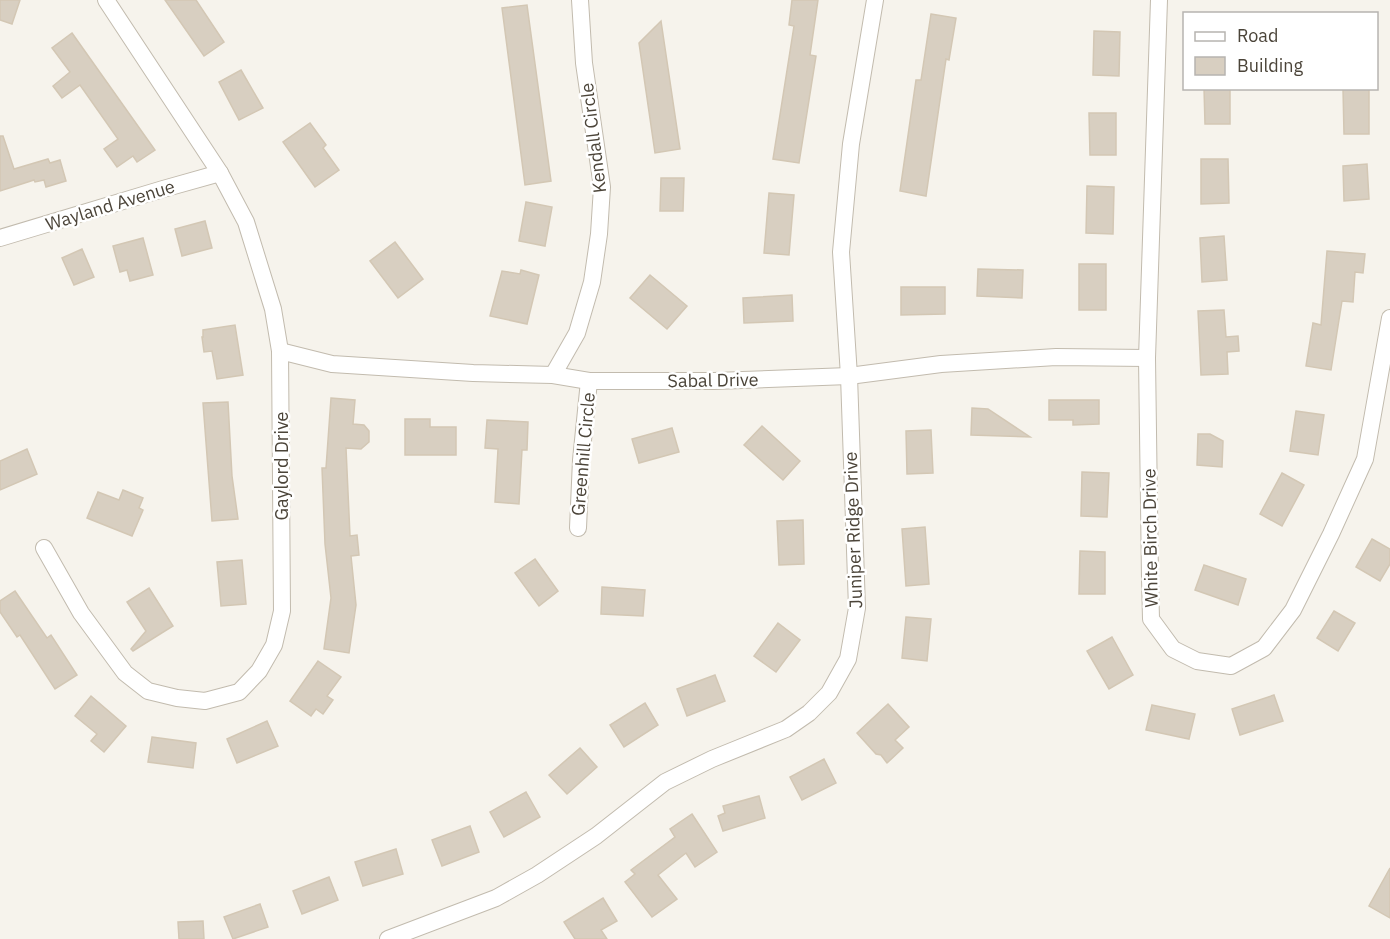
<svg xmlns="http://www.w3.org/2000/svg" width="1390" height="939" font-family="'IBM Plex Sans',sans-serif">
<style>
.building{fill:#d8cfc1;stroke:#d3c7b4;stroke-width:1.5}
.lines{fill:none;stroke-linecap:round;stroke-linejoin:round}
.minor-casing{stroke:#c2bbae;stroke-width:18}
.minor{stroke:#fff;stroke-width:16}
.labels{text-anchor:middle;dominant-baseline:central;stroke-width:5;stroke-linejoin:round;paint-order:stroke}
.street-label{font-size:18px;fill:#4b4439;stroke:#fff}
</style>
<rect width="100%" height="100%" fill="#f6f3ec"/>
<g class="building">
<path d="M0,0h20l-8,24 -12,-4z"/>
<path d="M165,0h31l28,42 -20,14z"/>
<path d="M792,0h26l-8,55 6,1 -17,107 -26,-4 21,-133 -5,-1z"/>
<path d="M527,5l24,176 -26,4 -23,-177z"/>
<path d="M931,14l25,4 -7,42 -3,-1 -20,137 -26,-5 16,-111h5z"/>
<path d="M661,21l19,128 -25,4 -16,-110z"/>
<path d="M1094,31l26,1 -1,44 -26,-1z"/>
<path d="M72,33l83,117 -18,12 -4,-6 -16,11 -13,-18 14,-10 -38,-54 -18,13 -9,-12 17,-14 -18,-24z"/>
<path d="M241,70l22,38 -24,12 -20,-38z"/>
<path d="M1204,88h26v36h-25z"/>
<path d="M1369,88v46h-25l-1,-45z"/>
<path d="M1089,113h27v42h-26z"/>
<path d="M310,123l16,22 -3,3 16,22 -24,17 -32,-45z"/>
<path d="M0,136h3l11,33 34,-10 2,4 10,-3 6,21 -20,6 -2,-7 -9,2 -1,-2 -34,11z"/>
<path d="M1201,159h27l1,44 -28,1z"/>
<path d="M1367,164l2,35 -25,2 -1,-35z"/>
<path d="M661,178h23l-1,33h-23z"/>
<path d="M1087,186l27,1 -1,47 -27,-1z"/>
<path d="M769,193l25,2 -5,60 -25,-2z"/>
<path d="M526,202l26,5 -7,39 -26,-5z"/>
<path d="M205,221l7,27 -30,8 -7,-27z"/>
<path d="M1224,236l3,44 -25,2 -2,-44z"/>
<path d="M143,238l10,37 -23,6 -3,-11 -7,2 -7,-26z"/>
<path d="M395,242l28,37 -25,19 -28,-37z"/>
<path d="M82,249l12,28 -20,8 -12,-27z"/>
<path d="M1327,251l38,3 -2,19 -8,-1 -2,30 -11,-1 -11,69 -25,-4 7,-43 8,2z"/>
<rect x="1079" y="264" width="27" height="46"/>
<path d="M978,269l45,1 -1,28 -45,-2z"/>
<path d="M521,270l18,5 -12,49 -37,-8 12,-45 18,3z"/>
<path d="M650,275l37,31 -20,23 -37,-31z"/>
<path d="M901,287h44v27l-44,1z"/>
<path d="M792,295l1,26 -49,2 -1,-25z"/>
<path d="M1224,310l2,27 12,-1 1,15 -12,1 1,22 -27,1 -3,-64z"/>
<path d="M235,325l8,50 -26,4 -5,-28 -8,1 -2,-15h1v-7z"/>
<path d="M331,398l24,2 -2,24 11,1 5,6v11l-8,7 -15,-1 4,88 7,-1 2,20 -8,1 5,49 -7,48 -25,-4 7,-51 -6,-54 -3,-76h4z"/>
<path d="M1049,400h50v24l-26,1v-5h-24z"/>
<path d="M228,402l4,74 6,43 -26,2 -9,-118z"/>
<path d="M972,408l16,1 42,28 -59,-2z"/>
<path d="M1296,411l28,4 -6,40 -28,-4z"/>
<path d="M405,419h25v8h26v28h-51z"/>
<path d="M487,420l41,2 -1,28h-5l-3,54 -24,-2 3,-53 -13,-1z"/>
<path d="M762,426l38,35 -17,19 -39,-35z"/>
<path d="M672,428l7,24 -40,11 -7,-24z"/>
<path d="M931,430l2,43 -26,1 -1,-43z"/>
<path d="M1198,434h12l13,7 -1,26 -25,-2z"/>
<path d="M27,449l10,25 -37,16v-29z"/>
<path d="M1082,472l27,1 -2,44 -26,-1z"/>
<path d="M1282,473l22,12 -22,41 -22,-12z"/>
<path d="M123,490l20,8 -4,10 4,2 -11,26 -45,-18 11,-26 21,8z"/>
<path d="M803,520l1,44 -25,1 -2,-44z"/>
<path d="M925,527l4,57 -23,2 -4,-57z"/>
<path d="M1372,539l18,10v15l-10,17 -24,-14z"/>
<path d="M1080,551l25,1v42h-26z"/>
<path d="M535,559l23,32 -19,15 -24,-33z"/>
<path d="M242,560l4,44 -25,2 -4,-44z"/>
<path d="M1204,565l42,14 -8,26 -43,-15z"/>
<path d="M602,587l43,3 -2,26 -42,-2z"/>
<path d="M149,588l24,38 -40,25 -2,-2 15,-18 -19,-29z"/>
<path d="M15,591l32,47 4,-3 26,40 -22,14 -35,-54 -3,2 -17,-25v-11z"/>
<path d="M1334,611l21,12 -17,28 -21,-13z"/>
<path d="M906,617l25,2 -4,42 -25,-3z"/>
<path d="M778,623l22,17 -24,32 -22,-16z"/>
<path d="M1112,637l21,38 -24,14 -22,-38z"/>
<path d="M318,661l23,16 -14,19 6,4 -10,14 -7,-5 -5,7 -21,-15z"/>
<path d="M715,675l10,26 -38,15 -10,-27z"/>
<path d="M1274,695l9,26 -43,14 -8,-26z"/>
<path d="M91,696l35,30 -22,26 -13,-11 6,-7 -22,-18z"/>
<path d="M645,703l13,22 -34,22 -14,-22z"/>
<path d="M888,704l21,23 -14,13 8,8 -16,15 -6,-8 -5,-1 -19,-21z"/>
<path d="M1152,705l43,9 -6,25 -43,-9z"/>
<path d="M267,721l11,25 -41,17 -10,-24z"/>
<path d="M152,737l44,6 -3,25 -45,-6z"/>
<path d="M580,748l17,19 -30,27 -18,-19z"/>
<path d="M824,759l12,24 -34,17 -12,-23z"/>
<path d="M526,792l14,25 -36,20 -14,-25z"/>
<path d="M759,796l6,22 -42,13 -5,-15 7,-3 -2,-7z"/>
<path d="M692,814l25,38 -22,15 -9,-14 -28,22 19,24 -25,18 -27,-35 10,-8 -4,-4 44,-33 -5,-8z"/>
<path d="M470,826l9,26 -37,14 -10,-26z"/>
<path d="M396,849l7,25 -40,12 -8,-24z"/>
<path d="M1390,868v50l-21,-12z"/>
<path d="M329,877l9,23 -36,14 -9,-23z"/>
<path d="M603,898l14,23 -16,9 6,9h-32l-11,-17z"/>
<path d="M260,904l8,23 -35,12 -9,-22z"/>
<path d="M203,921l1,18h-25l-1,-17z"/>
</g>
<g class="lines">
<defs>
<g id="minor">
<path d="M1159,0l-12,358 3,220 1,41 22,30 24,12 34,5 33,-18 29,-38 38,-76 34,-75 25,-141"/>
<path d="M0,238l163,-49 57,-16"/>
<path d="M280,351l52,13 141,9 80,2 36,6h125l135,-5 92,-12 115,-7 91,1"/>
<path d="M553,375l24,-42 15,-51 7,-48 3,-47 -18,-124 -4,-63"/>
<path d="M578,528l3,-68 8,-79"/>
<path d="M44,548l37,65 44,60 23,18 29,7 28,3 34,-9 20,-21 15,-26 8,-34 -2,-260 -7,-42 -27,-87 -26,-49 -114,-173"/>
<path d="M388,939l108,-41 41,-23 59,-39 69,-54 47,-23 74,-30 23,-16 20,-20 19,-34 9,-51 -8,-232 -8,-124 10,-108 24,-144"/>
</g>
</defs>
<use href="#minor" class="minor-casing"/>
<use href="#minor" class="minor"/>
</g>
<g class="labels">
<g class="street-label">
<text transform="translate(593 138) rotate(-97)">Kendall Circle</text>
<text transform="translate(110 205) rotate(-17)">Wayland Avenue</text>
<text transform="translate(713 380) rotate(-1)">Sabal Drive</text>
<text transform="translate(583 454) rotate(-85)">Greenhill Circle</text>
<text transform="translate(281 466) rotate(-90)">Gaylord Drive</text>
<text transform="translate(853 530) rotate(-92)">Juniper Ridge Drive</text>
<text transform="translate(1150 538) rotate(-91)">White Birch Drive</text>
</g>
</g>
<rect x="1183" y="12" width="195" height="78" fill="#ffffff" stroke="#b7b4b0" stroke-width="1.5"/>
<rect x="1195" y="32" width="30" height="9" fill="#ffffff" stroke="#b7b4b0" stroke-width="1.5"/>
<text x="1237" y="42" font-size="18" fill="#4b4439">Road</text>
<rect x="1195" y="57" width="30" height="18" fill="#d8cfc1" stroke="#b7b4b0" stroke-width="1.5"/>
<text x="1237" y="72" font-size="18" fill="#4b4439">Building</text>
</svg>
